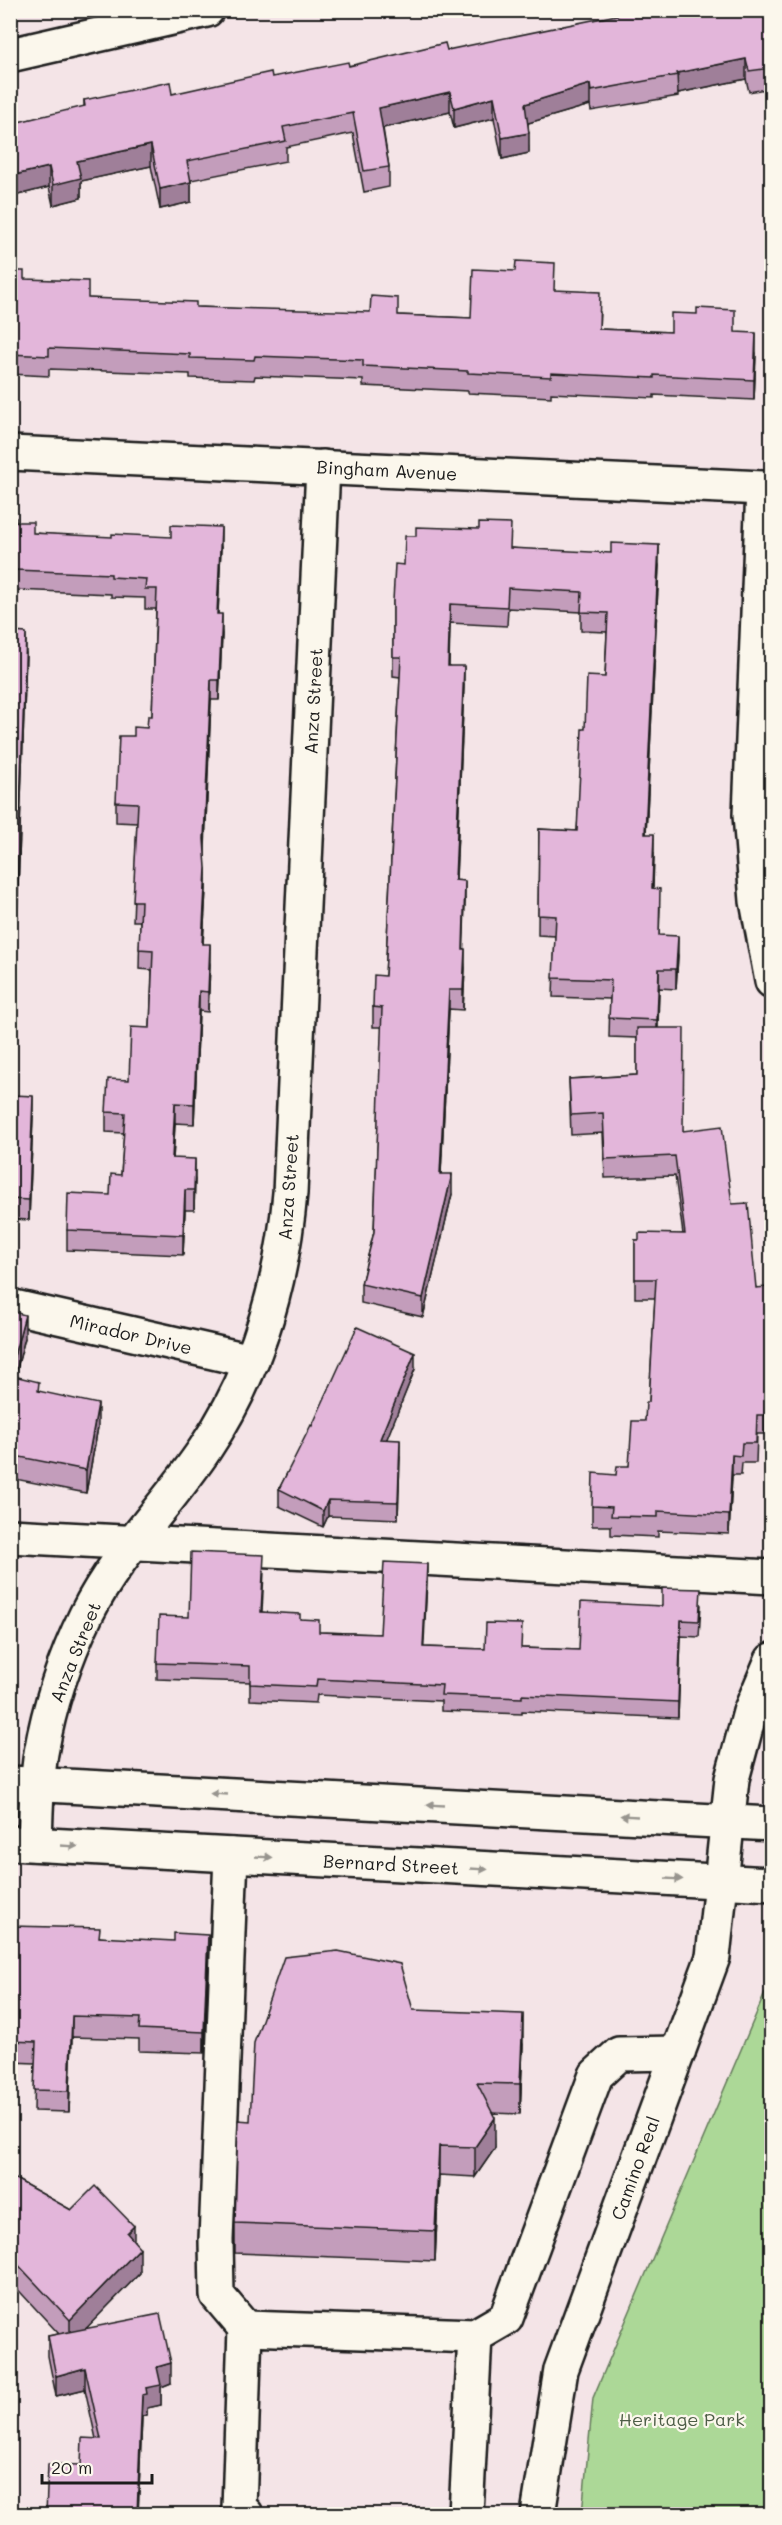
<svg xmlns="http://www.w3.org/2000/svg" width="782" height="2525" font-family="Mali,sans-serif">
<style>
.green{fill:#acd897;stroke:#647a5a;stroke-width:1.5}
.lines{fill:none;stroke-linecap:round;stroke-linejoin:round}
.minor-casing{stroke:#1c1c1c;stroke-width:38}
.minor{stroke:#fbf7ec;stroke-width:33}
.wall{fill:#c39dbb;stroke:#1c1c1c;stroke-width:1.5}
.shaded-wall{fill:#9f7f99;stroke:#1c1c1c;stroke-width:1.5}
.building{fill:#e3b6da;stroke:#1c1c1c;stroke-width:1.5}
.oneway{fill:#97948e}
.labels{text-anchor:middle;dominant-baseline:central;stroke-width:4.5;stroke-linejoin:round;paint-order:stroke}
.street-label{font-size:18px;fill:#1c1c1c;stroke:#fbf7ec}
.park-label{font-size:18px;fill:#4e5e47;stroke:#fbf7ec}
</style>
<rect width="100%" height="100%" fill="#f4e4e7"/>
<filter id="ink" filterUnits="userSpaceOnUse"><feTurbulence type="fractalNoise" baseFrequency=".0167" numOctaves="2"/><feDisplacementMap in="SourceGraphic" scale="12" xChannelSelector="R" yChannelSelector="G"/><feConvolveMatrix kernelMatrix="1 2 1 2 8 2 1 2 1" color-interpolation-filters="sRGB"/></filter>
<g filter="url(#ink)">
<path class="green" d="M771,1979v535h-189l11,-116z"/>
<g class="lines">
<defs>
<g id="minor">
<path d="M10,55l197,-45"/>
<path d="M10,453l753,35 -13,327 7,86 15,80"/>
<path d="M10,1306l242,55"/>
<path d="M10,1536l762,41"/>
<path d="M10,1783l762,41"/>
<path d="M10,1843l762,41"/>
<path d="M35,1844c1,-30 1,-61 6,-91 8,-46 24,-95 45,-138 31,-62 81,-109 119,-166 51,-76 77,-164 85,-256l33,-726"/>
<path d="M231,1855l-15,385 1,55 28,33"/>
<path d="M246,2514l-7,-6 6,-180 230,8 31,-18 90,-243 23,-21 59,-1"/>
<path d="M466,2514l9,-178"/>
<path d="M538,2514l23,-144 152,-413 19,-178 18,-67 22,-52"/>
</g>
</defs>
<use href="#minor" class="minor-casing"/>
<use href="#minor" class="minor"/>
</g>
<g class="wall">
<path d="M771,37v51l-22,4 -3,-13 -68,14v3l-87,15 -1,-6 -62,18 1,30 -27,6 -8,-41 -40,10 -4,-16 -67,16 6,39v20l-25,5 -11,-59 -67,14v14l-95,19v22l-31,7 -9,-43 -70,15v17l-28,7 -4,-18 -39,10v-73l74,-17v-7l88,-6 275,-44z"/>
<path d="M10,271l14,8 64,19 108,9 275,11 84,-28 45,22 -1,17 72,3h64l21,21 -2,47 -100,-5v3l-103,-5v4l-83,-4v-2l-105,-5v-6l-108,-4 -1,4 -64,-2v-4l-141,-5v7l-39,-2z"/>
<path d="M10,517l23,16 188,14 -3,67 4,20 -3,66h-8l-6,149 1,39 -3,56 7,20 -2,48 -9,-1 -5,113 -19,-1 -2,36 22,20 -1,31h-9l-2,45 -116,-5v-20l43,-35 11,-20 3,-42 -18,-1v-20l23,-32 21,-52 2,-58 -13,-1 1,-48h-7l4,-98 -21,-1v-20l18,-66 13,-8 5,-12 4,-107h-11v-11l-34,-1v-3l-96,-4 -1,42 12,21 -9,264h-7z"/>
<path d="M511,548l148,17 -13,269 8,20 -1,34 7,20 -1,27 19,20 -2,34 -17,-1 -1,40 25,103 49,73 24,84 14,59v20h-4l-1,67h-8l-1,29h-14l-1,12h-9l-3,59 -71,-3v6l-47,-2v-9h-19v-20l24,-31 13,-9 16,-45 4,-19 6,-104h-20v-58h4l44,-6 -8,-58 -70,2 -2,-45 -32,2 -2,-56 68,-4v-37l-28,-1 1,-38 -57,-2 2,-61 -17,-1 1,-106 38,2 8,-102 20,-52 2,-45 -26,-1v-19l-73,-4 -1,18 -57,-3 -1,43 15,19 -8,195 9,20 -2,49 2,19 -2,42 -14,-1 -8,165 11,20 -29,123 -62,-14v-19l13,-52 8,-205h-9v-20l12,-31 2,-36 13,-263 -7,-1v-75l11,-36z"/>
<path d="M10,1062l5,20v13l18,21 -4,104 -19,-1z"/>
<path d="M10,1311l15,27 -10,38 83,51 -12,66 -76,-15z"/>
<path d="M415,1369l-29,71 14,16 -2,63 -70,-3 -5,11 -44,-21v-17l33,-63z"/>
<path d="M264,1571l-2,41 38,7 19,13 61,2 47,-54 -4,67 62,2 37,-1 57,2 83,-44 39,-1 -2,32 -18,-1 -3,82 -156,-7v3l-81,-3v-10l-124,-6 -1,8 -66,-3v-18l-93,-3v-16l32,-46z"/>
<path d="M10,1926l90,11 108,19 -4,97 -65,-2v-12l-67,-2 -3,75 -35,-1 1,-48 -25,-1z"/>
<path d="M413,2010l110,34 -3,70 -27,-1 2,35 -20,29 -36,-2 -4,86 -200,-8v-30l15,-102z"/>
<path d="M10,2176l61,34 63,31 6,32 -54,55 85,55 -10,4v18l-14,3v7l-5,1 -4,98h-92l35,-49 15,-26 -11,-50 -29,7 -8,-40v-20l11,-2 -49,-53z"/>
</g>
<g class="shaded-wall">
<path d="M746,59v20l-68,14 -1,-20z"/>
<path d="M590,84v21l-65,19v-20z"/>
<path d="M450,92v20l-71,17v-21z"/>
<path d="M494,97v21l-40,10v-20z"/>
<path d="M529,133v20l-27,6v-21z"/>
<path d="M151,145v21l-70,15v17l-28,7v-20l24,-24z"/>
<path d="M49,167v20l-39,10v-21z"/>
<path d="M191,182v20l-31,7v-20z"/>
<path d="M756,333v20l-2,47v-20z"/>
<path d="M221,527v20l-4,87v-20z"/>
<path d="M659,545v20l-14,288v-19z"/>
<path d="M450,604v19l-2,62v-19z"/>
<path d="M222,614v20l-3,66v-20z"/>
<path d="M26,633v20l-9,264v-20z"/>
<path d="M464,666v19l-9,215v-20z"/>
<path d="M211,680v20l-7,159v-20z"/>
<path d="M654,834v20l-2,53v-19z"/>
<path d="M206,868v20l-4,75v-19z"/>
<path d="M465,881v19l-2,68v-19z"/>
<path d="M678,936v19l-2,34v-20z"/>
<path d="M210,944v20l-2,48v-20z"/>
<path d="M465,949v19l-2,42v-20z"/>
<path d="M659,969v19l-2,51v-19z"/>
<path d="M449,990v19l-9,184v-19z"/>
<path d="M199,991v20l-5,113v-20z"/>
<path d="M33,1096v20l-4,104v-20z"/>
<path d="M175,1103v20l-3,55v-20z"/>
<path d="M195,1159v20l-1,31v-20z"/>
<path d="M452,1174v20l-29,123v-19z"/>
<path d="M185,1190v20l-2,45v-20z"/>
<path d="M25,1315v23l-15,56v-23z"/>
<path d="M415,1353v16l-35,87v-17z"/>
<path d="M98,1404v23l-12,66v-23z"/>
<path d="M400,1440v16l-2,63v-17z"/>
<path d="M732,1455v20l-3,59v-19z"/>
<path d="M328,1500v16l-5,11v-16z"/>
<path d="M427,1564v16l-4,83v-16z"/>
<path d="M681,1620v16l-3,82v-16z"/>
<path d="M208,1935v21l-4,97v-21z"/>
<path d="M523,2014v30l-3,70v-30z"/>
<path d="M72,2016v21l-3,75v-21z"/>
<path d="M495,2118v30l-20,29v-30z"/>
<path d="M439,2146v29l-4,86v-30z"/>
<path d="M134,2226v24l-7,-17z"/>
<path d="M140,2248v25l-70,72v-25z"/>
<path d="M171,2363v20l-10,4v18l-14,3v7l-5,1 -4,98h-1l5,-119 15,-28z"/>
<path d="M85,2368v21l-29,7v-20z"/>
</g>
<g class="building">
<path d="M641,10h125l5,27v31l-22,3 -3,-12 -69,14 1,2 -87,16 -1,-7 -65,20 4,29 -27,5 -8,-41 -40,11 -4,-16 -71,16 10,59 -25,4 -11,-58 -70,14 3,14 -99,20 4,21 -31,7 -9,-44 -74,16 4,17 -28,7 -4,-18 -39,9v-52l75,-18 -1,-6 86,-18 2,12 99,-22 1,5 76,-15 1,4 96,-23 2,7z"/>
<path d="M516,261l39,2 -1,27 46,2 -1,37 72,3v-19l26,1v-6l38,2v22l21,1 -2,47 -100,-5v3l-103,-5v4l-83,-4v-2l-105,-5v-6l-108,-4 -1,4 -64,-2v-4l-141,-6v8l-39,-2v-83h14v8l64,2v17l108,4v5l174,5 1,-16 27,2v17l73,3 2,-49 42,2z"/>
<path d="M10,517l6,1v4h17v11l79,4v-3l59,3v-12l50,2 -4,87h5l-3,66h-8l-7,159 2,29 -4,76h8l-2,48 -9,-1 -5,113 -19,-1 -3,55 23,1 -1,31h-9l-2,45 -116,-5 1,-37 42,2 1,-21 10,1 4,-62 -19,-1 2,-33 21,1 2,-53 19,1 3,-78 -14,-1 2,-48h-8l5,-98 -22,-1 3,-66h15v-9l13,1 1,-12h4l5,-127h-12l1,-10 -35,-2v-3l-96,-4 -2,62 13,1 -9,264h-7z"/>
<path d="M479,523l32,1 -1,24 101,5v-10l48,2 -14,289h9l-2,54 8,1 -1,46 19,1 -2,33h-17l-2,51 -48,-2 2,-38 -58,-2 3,-62 -18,-1 1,-86 38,2 5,-102h3l2,-53 18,1 3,-64 -27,-1 1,-20 -74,-4 -1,19 -57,-3 -2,62h16l-9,214 10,1 -2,68h2l-2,41h-14l-9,184h12l-29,124 -62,-14 13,-52 8,-224 -9,-1 1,-32 11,1 2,-36 14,-283h-8v-56l2,-37 9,1 1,-29h11v-9l63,2z"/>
<path d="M637,1028h47l-1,103 39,-5 10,78 16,-1 8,85 11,-1 3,60h-4l-1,68h-8l-1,28h-14l-1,13 -9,-1 -3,60 -71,-4v6l-47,-1 1,-9 -20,-1 1,-33 23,2 1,-9h12l3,-45h13l1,-19h3l7,-123h-21v-39h4v-7l46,1 -10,-78 -70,3 -2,-46 -32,2 -2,-36 68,-4z"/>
<path d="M10,1062h5l-1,33 19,1 -4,104 -19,-1z"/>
<path d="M10,1311l15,4 -15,56z"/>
<path d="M357,1327l58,26 -35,86 20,1 -2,62 -70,-2 -5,11 -44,-22 32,-64 1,1z"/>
<path d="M10,1375l29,7 -1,9 60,13 -12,66 -76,-15z"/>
<path d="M191,1552l73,3 -3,57 39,2v5l19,1v12l61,2 4,-72 43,2 -4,83 62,2 1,-26 36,1 -1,24 58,2 2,-48 81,4v-18l39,1 -2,32 -18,-1 -3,82 -156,-7v3l-81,-3 1,-10 -125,-6 -1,8 -66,-3v-18l-93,-3 2,-47 30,1z"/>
<path d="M10,1926l90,2 -1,9 75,4v-8l34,2 -4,97 -65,-3 1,-11 -68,-2 -3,75 -35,-1 2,-48 -26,-1z"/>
<path d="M338,1951l62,13 13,46 110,4 -3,70 -43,-1 18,35 -20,29 -36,-1 -4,85 -200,-8 3,-103 12,1 4,-78 30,-86z"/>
<path d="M10,2176l61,34 24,-24 39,40 -7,7 13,15 -70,72 -60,-64z"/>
<path d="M160,2314l11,49 -14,4 4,18 -15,3 1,6 -5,1 -5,119 -28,-2v2h-63l2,-50 33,1 1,-27 19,1 -16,-71 -29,8 -8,-40z"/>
</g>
<defs><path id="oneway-solid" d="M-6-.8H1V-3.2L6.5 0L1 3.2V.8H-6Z" transform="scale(1.5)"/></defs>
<g class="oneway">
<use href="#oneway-solid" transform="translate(219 1794) rotate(-177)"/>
<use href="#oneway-solid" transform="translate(435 1805) rotate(-177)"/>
<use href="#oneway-solid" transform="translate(629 1816) rotate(-177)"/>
<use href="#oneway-solid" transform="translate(69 1846) rotate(3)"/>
<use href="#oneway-solid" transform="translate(264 1857) rotate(3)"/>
<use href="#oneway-solid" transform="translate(479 1869) rotate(3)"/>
<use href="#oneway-solid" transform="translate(674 1879) rotate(3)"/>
</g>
</g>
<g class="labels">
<g class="street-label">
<text transform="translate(387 470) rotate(3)">Bingham Avenue</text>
<text transform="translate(313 701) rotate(-87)">Anza Street</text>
<text transform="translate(288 1187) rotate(-86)">Anza Street</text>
<text transform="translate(131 1334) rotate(13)">Mirador Drive</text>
<text transform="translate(75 1652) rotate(-68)">Anza Street</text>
<text transform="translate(391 1864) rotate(3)">Bernard Street</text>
<text transform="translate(635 2168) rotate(-70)">Camino Real</text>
</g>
<g class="park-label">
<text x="682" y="2419">Heritage Park</text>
</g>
</g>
<rect width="782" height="2525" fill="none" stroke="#fbf7ec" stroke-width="36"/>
<rect x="18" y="18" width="746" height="2489" fill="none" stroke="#1c1c1c" stroke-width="2" filter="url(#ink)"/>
<path d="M42 2474v9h110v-9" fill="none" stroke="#1c1c1c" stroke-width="3"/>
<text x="51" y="2474" font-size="18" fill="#1c1c1c" stroke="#fbf7ec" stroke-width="4.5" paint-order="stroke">20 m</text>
</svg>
